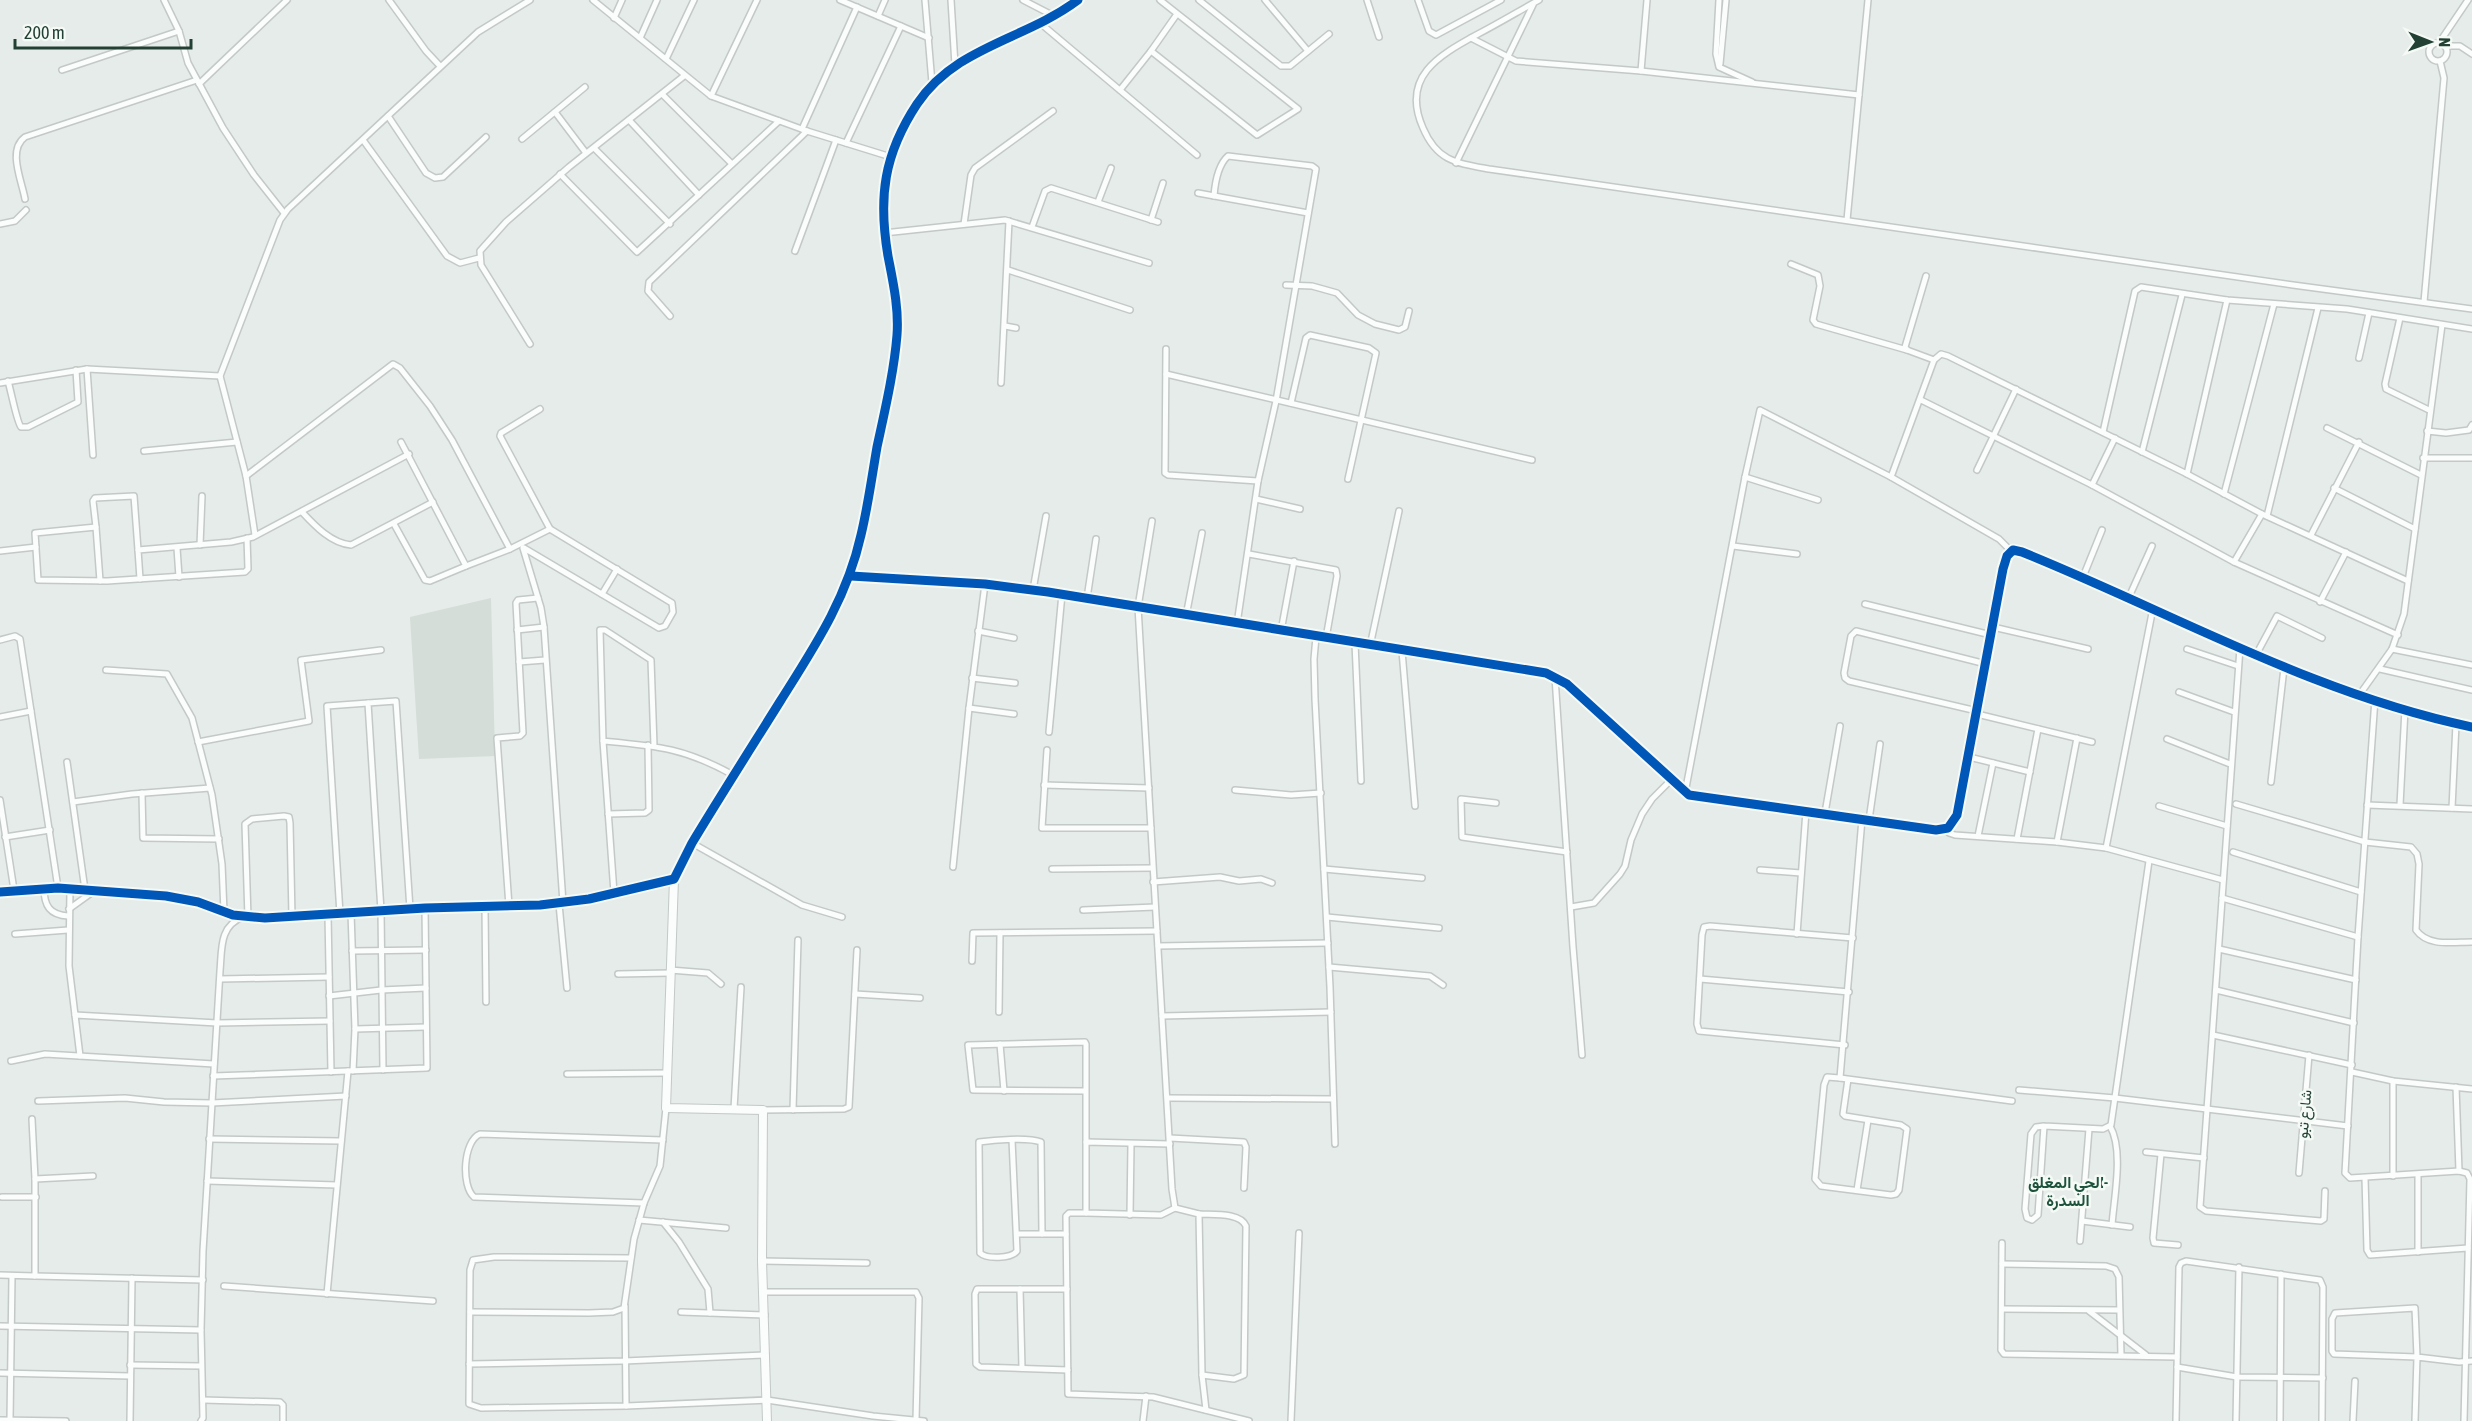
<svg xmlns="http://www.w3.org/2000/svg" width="2472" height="1421" font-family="'Asap Condensed',Vazirmatn,sans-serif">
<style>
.built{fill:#d4ddd8}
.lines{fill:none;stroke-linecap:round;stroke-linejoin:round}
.street-casing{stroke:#c3c9c6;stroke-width:8}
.secondary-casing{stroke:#c2c9c6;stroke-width:10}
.street{stroke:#fbfcfc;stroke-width:5}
.secondary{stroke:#fbfcfc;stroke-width:8}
.cycleway-casing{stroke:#f5faf6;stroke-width:13}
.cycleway{stroke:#0057b8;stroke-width:9}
.labels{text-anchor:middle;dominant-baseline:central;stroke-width:5;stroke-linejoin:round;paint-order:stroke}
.street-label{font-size:15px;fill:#224033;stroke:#f5faf6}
.neighbourhood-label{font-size:16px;font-weight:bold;fill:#1d533d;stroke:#f5faf6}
</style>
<rect width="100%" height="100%" fill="#e6ece9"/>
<path class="built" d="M491,598l4,158 -76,3 -9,-142z"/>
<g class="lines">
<defs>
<g id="street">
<path d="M164,0l15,31 9,32 35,65 31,47 30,38"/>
<path d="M389,0l37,51 14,15"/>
<path d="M593,0l118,96 96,35 84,26"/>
<path d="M840,0l89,38"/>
<path d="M925,0l7,83"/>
<path d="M951,0l4,65"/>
<path d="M1023,0l31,16"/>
<path d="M1160,0l138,109 -41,26 -106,-84 26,-37"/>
<path d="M1199,0l82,66h9l39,-32"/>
<path d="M1265,0l43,51"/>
<path d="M1367,0l12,37"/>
<path d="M1418,0l11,31 7,4 65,-35"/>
<path d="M1539,0c-20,11 -40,23 -61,34 -38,21 -78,42 -55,94 14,33 33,35 66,41l804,116 179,24"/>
<path d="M1719,0l-3,54 3,13 33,15"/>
<path d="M878,16l7,-16"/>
<path d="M614,18l8,-18"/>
<path d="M1040,23l157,132"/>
<path d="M640,38l17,-38"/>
<path d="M1471,38l45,23 125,10 218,24"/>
<circle cx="2438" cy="52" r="9"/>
<path d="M2439,43l29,-43"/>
<path d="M2445,46h15l12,8"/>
<path d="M666,59l28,-59"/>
<path d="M1720,64l6,-64"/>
<path d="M62,70l117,-39"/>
<path d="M1641,71l6,-71"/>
<path d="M199,84l88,-84"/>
<path d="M1120,90l31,-39"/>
<path d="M662,94l70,70"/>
<path d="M711,96l46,-96"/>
<path d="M555,112l31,41"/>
<path d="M388,116l38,57 9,5 8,-1 43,-40"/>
<path d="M629,120l70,75"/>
<path d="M802,129l55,-122"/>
<path d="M522,139l63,-52"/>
<path d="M363,140l84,116 13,7 19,-5"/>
<path d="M846,143l55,-117"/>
<path d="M594,148l76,76"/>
<path d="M1456,163l77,-158"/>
<path d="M560,174l77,78 142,-131"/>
<path d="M1198,193l110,20"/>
<path d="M1214,196c1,-13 4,-31 14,-40l84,10 4,3 -40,232 -18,80 -21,143"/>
<path d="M25,199c-3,-18 -18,-49 0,-62l172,-57"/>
<path d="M1098,202l13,-34"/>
<path d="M1151,220l12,-37"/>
<path d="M1847,220l21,-220"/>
<path d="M0,224l15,-3 11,-11"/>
<path d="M964,224l7,-49 4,-7 78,-57"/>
<path d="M1032,227l13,-36 6,-3 107,34"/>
<path d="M884,233l121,-13 144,43"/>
<path d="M795,251l41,-111"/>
<path d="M1791,264l27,11 2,11 -7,34 3,4 91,26"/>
<path d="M1008,270l122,40"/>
<path d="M1926,276l-21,71 2,3 27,10"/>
<path d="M1286,285l26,1 25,7 21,22 17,9 24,6 6,-3 4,-16"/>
<path d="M2424,302l20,-224 -4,-17"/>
<path d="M670,316l-22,-25 1,-9 158,-151"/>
<path d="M2400,318l-15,66 1,5 43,21"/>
<path d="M1005,326l11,2"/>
<path d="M530,344l-49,-79 -1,-14 26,-29 63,-55 115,-91"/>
<path d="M1166,349l-1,124 3,2 90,6"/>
<path d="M2359,358l10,-45"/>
<path d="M87,369l6,86"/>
<path d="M1166,374l366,86"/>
<path d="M8,381c3,10 9,42 13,46h7l50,-25 -2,-32"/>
<path d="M0,383l87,-14 133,7"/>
<path d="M1001,383l8,-162"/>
<path d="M1921,400l171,85 142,77 164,73"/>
<path d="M1291,403l15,-65 4,-3 59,13 7,5 -28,126"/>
<path d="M540,409l-39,24 -1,3 50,93"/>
<path d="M2327,428l94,47"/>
<path d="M2427,431l19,2 23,-3 3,-5"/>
<path d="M2103,432l32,-141 6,-4 86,13 120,9 125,20"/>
<path d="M401,442l65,124 44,-17 40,-20 122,74 1,9 -8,14 -6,2 -135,-80"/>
<path d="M144,451l93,-9"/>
<path d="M2142,452l40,-157"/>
<path d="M2423,458h49"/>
<path d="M1977,470l39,-81"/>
<path d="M2187,474l40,-174"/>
<path d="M246,476l147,-112 7,4 30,38 22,34 58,109"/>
<path d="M1745,477l73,23"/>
<path d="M1891,477l43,-117 7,-6 7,2 239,118 75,40 146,67"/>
<path d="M2092,485l23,-47"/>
<path d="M2334,488l81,41"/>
<path d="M2224,494l50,-190"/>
<path d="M1256,499l44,10"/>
<path d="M302,512c13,14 29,31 49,33l82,-43"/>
<path d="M2267,516l51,-208"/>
<path d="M1152,521l-14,86 34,582 3,19 24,6 3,161 4,35"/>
<path d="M394,524l31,56 5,1 36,-15"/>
<path d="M96,527l4,54"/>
<path d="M255,535l-9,-59 -26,-100 60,-156 8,-11 190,-177 52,-32"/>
<path d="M2311,535l48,-93"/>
<path d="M200,545l2,-49"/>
<path d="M1733,546l64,8"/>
<path d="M177,548l2,29"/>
<path d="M523,548l18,60 3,19 19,276"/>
<path d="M138,550l-4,-54 -39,2 -2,3 3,26 -61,6 3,47 69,1 138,-9 3,-3 -1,-31"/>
<path d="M0,551l36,-4"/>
<path d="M1249,554l87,16 1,6 -11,62"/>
<path d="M2234,562l28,-48"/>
<path d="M2083,577l19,-47"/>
<path d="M140,579l-2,-29 93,-8 22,-5 156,-83"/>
<path d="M1033,590l13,-74"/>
<path d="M602,594l15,-25"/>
<path d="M2129,597l23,-51"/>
<path d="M1087,598l9,-59"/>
<path d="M2320,602l26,-50"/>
<path d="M1865,604l126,31"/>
<path d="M1186,616l16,-83"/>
<path d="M1993,627l95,22"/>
<path d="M517,630l27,-3"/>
<path d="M978,631l36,7"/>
<path d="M1281,631l13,-70"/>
<path d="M1316,637l-2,22 1,40 15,288 5,157"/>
<path d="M0,640l15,-4 5,3 38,249"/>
<path d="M1355,643l6,138"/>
<path d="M1370,646l29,-135"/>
<path d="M2240,648l-40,559 6,4 115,10 3,-2 1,-28"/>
<path d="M2187,649l51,17"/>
<path d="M2392,649l80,16"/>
<path d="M1402,651l13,155"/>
<path d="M2256,655l21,-39 45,22"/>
<path d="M519,662l26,-2"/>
<path d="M2380,669l92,21"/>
<path d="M106,670l61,4 25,44 20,77 10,69 2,48"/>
<path d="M1555,677l18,270 9,108"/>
<path d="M972,678l43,5"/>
<path d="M2179,692l55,20"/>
<path d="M2360,694l32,-45 12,-35 38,-289"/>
<path d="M2375,699l-17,238 -13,236 5,5 109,-7 8,2 3,6 -6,242"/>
<path d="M969,708l45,6"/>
<path d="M1977,711l-128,-30 -4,-3 -1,-5 7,-37 5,-5 130,33"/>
<path d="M1977,714l115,28"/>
<path d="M0,717l31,-6"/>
<path d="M1049,732l13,-138"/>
<path d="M2167,739l63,25"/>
<path d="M603,741l11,152"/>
<path d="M198,742l111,-21 -8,-61 80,-10"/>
<path d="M654,746l-3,-86 -46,-30h-5l3,111c54,5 82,7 130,34"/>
<path d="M1047,750l-5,78h109"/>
<path d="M1969,757l61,15"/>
<path d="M67,762l18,128"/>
<path d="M2271,782l13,-114"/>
<path d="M1044,785l105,3"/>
<path d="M1235,790l56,5 30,-2"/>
<path d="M142,793l1,45 76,1"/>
<path d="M1685,793l60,-316 15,-67 131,67 108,62 12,12"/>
<path d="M0,800l14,90"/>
<path d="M73,802l59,-8 78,-6"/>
<path d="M1496,803l-35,-4 1,38 105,15"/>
<path d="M2236,804l129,38 46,5 6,7 2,10 -3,66c12,17 37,12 56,12"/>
<path d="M2367,805l105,4"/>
<path d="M2400,805l5,-96"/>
<path d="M2159,806l68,20"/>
<path d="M2452,808l4,-84"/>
<path d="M1825,813l15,-87"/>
<path d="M608,814l37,-1 4,-3 -1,-65"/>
<path d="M1869,820l11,-76"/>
<path d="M1948,828l1,5 6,2 102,7 49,6 117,32"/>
<path d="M1978,836l15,-73"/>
<path d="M5,837l45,-7"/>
<path d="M2017,839l21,-110"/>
<path d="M2057,842l20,-104"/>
<path d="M692,843l110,62 40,12"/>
<path d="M2106,848l47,-240"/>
<path d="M2233,852l128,40"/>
<path d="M953,867l16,-159 16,-124"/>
<path d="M1052,869l100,-1"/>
<path d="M1324,869l98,9"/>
<path d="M1760,870l41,3"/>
<path d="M1153,882l67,-5 19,4 22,-2 11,4"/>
<path d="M44,888c0,18 6,27 24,28"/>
<path d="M70,889l-1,77 6,49"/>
<path d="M2222,898l136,39"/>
<path d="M559,904l8,84"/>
<path d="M509,906l-12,-168 23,-2 3,-3 -7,-130 2,-3 20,-2"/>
<path d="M485,907l1,95"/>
<path d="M1571,907l23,-4 26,-29 5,-8 6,-26 11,-26 10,-15 18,-18"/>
<path d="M69,909l25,-18"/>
<path d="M1083,910l72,-3"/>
<path d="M351,913l4,116 -2,42"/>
<path d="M340,914l-13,-208 41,-3"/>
<path d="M328,915l3,157"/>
<path d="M1327,917l112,11"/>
<path d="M248,918l-3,-94 7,-5 32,-3 5,1 1,6 2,94"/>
<path d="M15,934l53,-4"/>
<path d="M1797,934l9,-123"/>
<path d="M1158,946l170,-3"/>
<path d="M2219,949l137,31"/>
<path d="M352,951l74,-1"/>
<path d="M972,961l1,-28 184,-2"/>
<path d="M1329,967l101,9 13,9"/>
<path d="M670,970l38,3 13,11"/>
<path d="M618,974l52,-1"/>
<path d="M220,979l109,-2"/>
<path d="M1700,979l149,13"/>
<path d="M2216,990l138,33"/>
<path d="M855,994l65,4"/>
<path d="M329,996l52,-6 45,-2"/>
<path d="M999,1012l1,-79"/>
<path d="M1162,1016l169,-4"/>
<path d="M355,1029l71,-2"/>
<path d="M2213,1035l139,30"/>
<path d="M1000,1044l4,47"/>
<path d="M1845,1045l-146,-14 -2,-7 5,-89 2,-8 6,-1 143,12"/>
<path d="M80,1056l-5,-41 142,8 113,-2"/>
<path d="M11,1061l34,-7 169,10"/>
<path d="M383,1070l-2,-159 -13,-208 28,-2 14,208"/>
<path d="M2352,1072l41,9 79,8"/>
<path d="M567,1074l101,-1"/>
<path d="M213,1076l214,-8 -2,-160"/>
<path d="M1840,1078l22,-259"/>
<path d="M1848,1079l-5,35 2,2 56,9 6,4 -8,61 -3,4 -5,1 -70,-9 -6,-7 9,-94 3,-8 13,1 172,23"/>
<path d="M2456,1087l3,84"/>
<path d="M2019,1090l96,8 233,28"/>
<path d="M1086,1091l-113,-1 -5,-45 117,-3 1,2v98"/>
<path d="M1168,1098l165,1"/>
<path d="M38,1101l87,-3 39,4 48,1 134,-7"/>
<path d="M734,1109l7,-122"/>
<path d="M763,1110l81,-1 5,-2 8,-157"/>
<path d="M793,1110l5,-170"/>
<path d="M2044,1126l-6,89 -6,5 -5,-2 -2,-9 6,-75 5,-7 8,-1 59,3 8,-4 38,-264"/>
<path d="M2110,1126c14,24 4,71 2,99"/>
<path d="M1170,1138l74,4 2,5 -2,41"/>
<path d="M209,1139l132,2"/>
<path d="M1012,1140l5,111c-6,8 -31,8 -37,2l-1,-111c14,-2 49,-5 62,0l1,92"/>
<path d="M1170,1144l-84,-2v71l75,2 14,-7"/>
<path d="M2146,1152l58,6"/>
<path d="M2161,1154l-8,84 1,5 24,2"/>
<path d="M2299,1173l10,-118"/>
<path d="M2418,1175v77"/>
<path d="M2393,1176v-95"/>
<path d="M2365,1178l2,72 3,5 98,-7"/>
<path d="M35,1179l58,-3"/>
<path d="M207,1181l130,4"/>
<path d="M1857,1190l11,-70"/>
<path d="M2,1197h34"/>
<path d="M644,1203l-170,-6c-13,-11 -11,-56 6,-63l183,6"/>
<path d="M1086,1213h-17l-3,3 2,178 85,3 96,24"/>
<path d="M1199,1214c13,1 41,-2 47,12l-2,149 -10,4 -32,-4"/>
<path d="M1130,1215l1,-71"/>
<path d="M639,1220l87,8"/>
<path d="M2082,1221l48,6"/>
<path d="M663,1222l16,20 29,47 2,24"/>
<path d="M1017,1234h49"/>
<path d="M2080,1241l9,-112"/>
<path d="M2002,1243l-1,107 3,4 173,3"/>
<path d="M631,1258l-137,-1 -21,3 -3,10 -1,134 12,4 145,-2 141,-6 106,16 51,5"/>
<path d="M762,1261l105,2"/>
<path d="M2002,1264l104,2 9,3 4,8 2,78"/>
<path d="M0,1275l35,1v-97l-3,-60"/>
<path d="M35,1276l168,4"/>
<path d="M224,1286l209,15"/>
<path d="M1020,1289l2,79"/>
<path d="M1067,1289h-90l-2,5 1,70 4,3 88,3"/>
<path d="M764,1292h152l3,6 -3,122"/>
<path d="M327,1294l21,-223"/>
<path d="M625,1306l1,100"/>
<path d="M2002,1309l117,1"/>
<path d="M2089,1311l57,44"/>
<path d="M470,1312l119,1 24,-1 11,-4 10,-69 10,-36 16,-37 6,-58"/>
<path d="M681,1312l84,3"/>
<path d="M0,1326l201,4"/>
<path d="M469,1364l155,-3 142,-6"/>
<path d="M130,1365l71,1"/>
<path d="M2177,1367l60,10 86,1"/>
<path d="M0,1373l130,3"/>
<path d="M203,1400l77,2 3,3v16"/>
<path d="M0,1420l66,1"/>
<path d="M10,1420l2,-144"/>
<path d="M130,1421l2,-143"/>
<path d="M201,1421l2,-3 -2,-88 2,-79 17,-280c2,-22 -1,-45 23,-54"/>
<path d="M1143,1421l3,-25"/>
<path d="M1291,1421l8,-188"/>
<path d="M2176,1421l3,-154 2,-4 5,-2 134,19 3,7 -1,134"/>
<path d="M2236,1421l3,-154"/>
<path d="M2280,1421l1,-147"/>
<path d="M2353,1421l2,-40"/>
<path d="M2415,1421l2,-64 -2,-49 -80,5 -3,6v32l2,3 83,3 42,5 13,-1"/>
</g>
<g id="secondary">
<path d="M851,576l134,8 63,8 498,81 21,11 122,111 247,35 12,-2 9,-13 46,-246 4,-13 6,-6 9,2c149,60 291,142 450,175"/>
<path d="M674,879l-8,229 97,2 -1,151 5,160"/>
<path d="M0,892l58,-4 108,8 32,6 35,13 32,3 160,-10 115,-3 49,-6 85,-20 18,-36c29,-48 59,-95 89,-143 34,-54 66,-102 80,-165 7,-29 11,-59 16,-88 8,-37 17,-75 20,-112 2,-27 -4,-53 -9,-79 -10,-59 -4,-102 29,-152 39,-58 108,-64 161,-104"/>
</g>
</defs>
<use href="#street" class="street-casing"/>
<use href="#secondary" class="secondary-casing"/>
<use href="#street" class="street"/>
<use href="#secondary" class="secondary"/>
<defs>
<g id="cycleway">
<path d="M851,576l134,8 63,8 498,81 21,11 122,111 247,35 12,-2 9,-13 46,-246 4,-13 6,-6 9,2c149,60 291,142 450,175"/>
<path d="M0,892l58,-4 108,8 32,6 35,13 32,3 160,-10 115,-3 49,-6 85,-20 18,-36c29,-48 59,-95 89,-143 34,-54 66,-102 80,-165 7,-29 11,-59 16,-88 8,-37 17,-75 20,-112 2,-27 -4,-53 -9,-79 -10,-59 -4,-102 29,-152 39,-58 108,-64 161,-104"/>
</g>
</defs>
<use href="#cycleway" class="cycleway-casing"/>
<use href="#cycleway" class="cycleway"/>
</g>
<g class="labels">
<g class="street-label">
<text transform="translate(2304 1114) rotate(-85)">شارع تبو</text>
</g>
<g class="neighbourhood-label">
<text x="2068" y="1182">الحي المغلق-<tspan x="2068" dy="18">السدرة</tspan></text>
</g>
</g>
<g transform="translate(2430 42) rotate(91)" stroke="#f5faf6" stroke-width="4.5" paint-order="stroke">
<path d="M0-4.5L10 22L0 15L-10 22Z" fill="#224033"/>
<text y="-9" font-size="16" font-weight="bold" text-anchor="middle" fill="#224033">N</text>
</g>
<path d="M15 39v9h176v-9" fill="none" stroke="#224033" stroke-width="3"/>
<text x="24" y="39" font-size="18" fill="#224033" stroke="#f5faf6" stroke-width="4.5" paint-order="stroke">200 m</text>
</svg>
